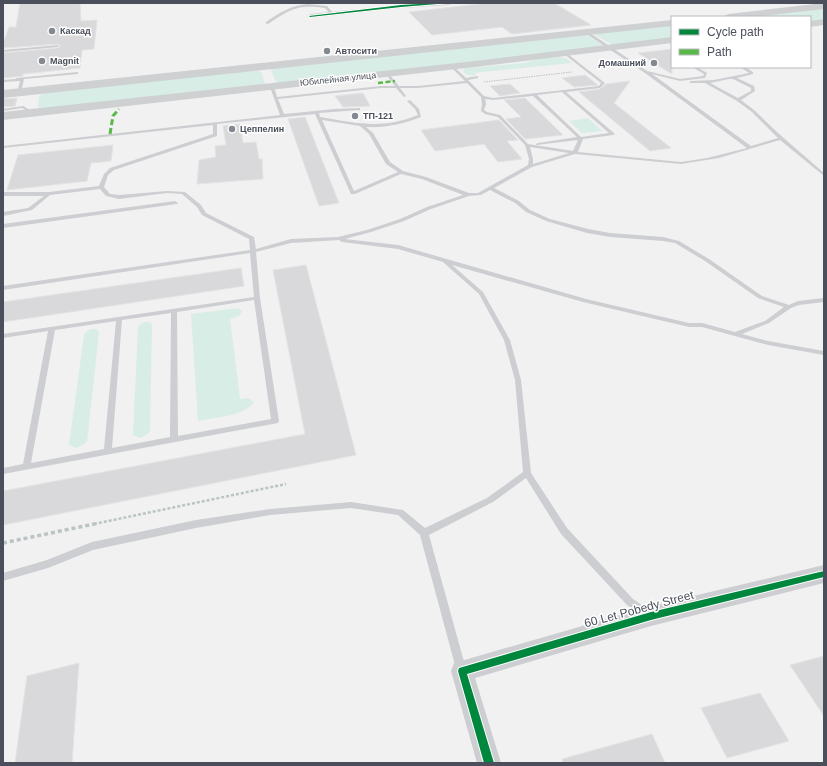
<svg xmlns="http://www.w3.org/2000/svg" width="827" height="766" font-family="Arial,sans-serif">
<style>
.green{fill:#d8ede5}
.building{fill:#d9d9db;stroke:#e3e3e3}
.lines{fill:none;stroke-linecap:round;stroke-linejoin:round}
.path-far2{stroke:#bbc4c4;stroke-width:1;stroke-dasharray:1.5 1;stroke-linecap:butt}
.path-far1{stroke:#bbc4c4;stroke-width:2.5;stroke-dasharray:3 2;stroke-linecap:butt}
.path{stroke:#bbc4c4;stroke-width:3.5;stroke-dasharray:4 3;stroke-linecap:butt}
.service{fill:#cdced1;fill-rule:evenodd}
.minor{fill:#cdced1;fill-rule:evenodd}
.secondary{fill:#ced0d2;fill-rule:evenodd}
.quiet-far1{stroke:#58b947;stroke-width:2.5;stroke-dasharray:5 2.5;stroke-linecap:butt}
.quiet{stroke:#58b947;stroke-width:3;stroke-dasharray:6 3;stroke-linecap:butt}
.cycleway-casing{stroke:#fff;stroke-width:2}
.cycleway{fill:#00873e;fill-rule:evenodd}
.poi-dot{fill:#848890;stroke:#fff;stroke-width:1.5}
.labels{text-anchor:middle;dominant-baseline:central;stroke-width:3;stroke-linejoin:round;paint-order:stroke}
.far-poi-label{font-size:9px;font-weight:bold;fill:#4a4f5b;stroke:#fff;text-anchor:start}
.far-street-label{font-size:9px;fill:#4a4f5b;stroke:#fff}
.near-street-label{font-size:12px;fill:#4a4f5b;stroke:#fff}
</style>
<rect width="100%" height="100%" fill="#f1f1f1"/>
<g class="green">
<path d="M824,8v12l-14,1v-4h-62z"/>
<path d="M672,25v13l-59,7 -18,-10 1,-2z"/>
<path d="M583,35h4l15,10 -2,2 -318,36 -6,-1 -5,-12 4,-2z"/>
<path d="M559,57l7,1 6,5 -98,10 2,3 -11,-2 -2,-4 2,-2 60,-5 12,-4z"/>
<path d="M255,70l6,2 4,12 -5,1 -218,23 -4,-1 1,-11 7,-4z"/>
<path d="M588,118l14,13 -20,2 -13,-12z"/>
<path d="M238,308l4,3 -3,5 -9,3 10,80 8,-1 6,4c-10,15 -40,15 -56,19l-7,-107z"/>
<path d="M145,322h5l2,3 -2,107 -9,6 -8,-3 5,-108 2,-3z"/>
<path d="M92,329h5l2,4 -12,109 -10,6 -8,-3 15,-110 3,-4z"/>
</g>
<g class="building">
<path d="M20,3h60l1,18 16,-1 -3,29 -12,1 -2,18 -57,6v2l-20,2v-25l55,-5 2,-2 -1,-2 -56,4v-4l6,-17h7z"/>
<path d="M488,3h66l37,22 -79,9 -10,-7 -70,8 -23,-23z"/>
<path d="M672,49v25l-34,-21z"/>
<path d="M585,75l13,10 -24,2 -12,-9z"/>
<path d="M630,81l-16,22 57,45 -21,3 -71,-59 21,-3 6,-5z"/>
<path d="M510,84l10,9 -20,3 -10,-10z"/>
<path d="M363,93l7,13 -27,1 -8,-11z"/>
<path d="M17,98l-2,8 -12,1v-8z"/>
<path d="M525,98l38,37 -38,4 -19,-20 15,-2 -17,-17z"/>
<path d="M305,117l34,86 -20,3 -31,-87z"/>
<path d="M499,120l19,20 -11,1 15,18 -24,3 -14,-18 -49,7 -14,-21z"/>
<path d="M240,124l3,19 13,-1 3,17h3l1,20 -66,5 2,-24 17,-3 -1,-11 11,-1 -3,-19z"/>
<path d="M113,145l-2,16 -20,2 -4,18 -80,9 11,-35z"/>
<path d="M306,265l50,190 -353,70v-34l302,-57 -32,-164z"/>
<path d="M241,268l3,18 -241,36v-20z"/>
<path d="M824,656v60l-34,-51z"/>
<path d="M79,663l-7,100h-57l12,-87z"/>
<path d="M760,693l29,48 -62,17 -26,-50z"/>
<path d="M652,734l13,29h-102l-1,-4z"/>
</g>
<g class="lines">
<path class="path-far2" d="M484,82l88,-10"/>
<path class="path-far1" d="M94,524l192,-40"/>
<path class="path" d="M3,543l96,-20"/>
<g class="service">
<path d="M308,4l19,2 7,8 -3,1 -6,-7c-27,-4 -35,1 -57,16l-3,-1c13,-10 27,-18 43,-19z"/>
<path d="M585,31h2l60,40 33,8 23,-3 1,-2 -12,-7h5l10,6 -2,5 -25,3 -28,-7 99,72 27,-8 -26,-26 -15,-11 -32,-18h-14l-2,-1 2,-1 23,-1 35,-7 -9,-6h5l8,5v2l-16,4 17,8 1,5 -14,9 13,10 24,23 46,40v3l-44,-36 -61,18 -38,6 -106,-10 -43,13 -38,21 25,13 11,9 20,9 38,10 22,4 53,4 16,4 30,18 53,37 27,9 9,-4 26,-3v4l-25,3 -8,3 -22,15 -27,11 26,7 56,10v4l-56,-10 -66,-18h-13l-106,-25 -131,-37 31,27 27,48 11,40 10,93 36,55 66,71 18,12 2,3 -2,3 -3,1 -3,-1 -18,-12 -66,-71 -35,-56 -33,24 -64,33 37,134 -1,4 -4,1 -4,-1 -1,-4 -36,-134 -22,-20 -47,-7 -81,7 -74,13 -103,22 -45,18 -45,13v-8l44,-13 45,-18 104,-22 74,-11 81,-7 52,8 22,18 62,-30 36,-26 -8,-92 -11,-40 -25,-46 -36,-32 -45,-13 -56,-7 -3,-2 -48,3 -35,9 4,46 19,123 -1,2 -275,51v-6l20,-4 25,-133 -45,7v-4l251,-37 -4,-44 -247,37v-4l247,-36 -1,-11 -47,-24 -5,-8 -15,-13 -15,-1 -48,6 -13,-3 -6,-7 -50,6 -18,15 -29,6v-4l25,-4 16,-12h-41v-4h46l50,-6 5,-12 6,-6 103,-34v-9l-210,23v-2l277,-31 -10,-28 2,-1 2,1 3,10 104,-11h14l-9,-12 2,-1 11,13h19l47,-5 -14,-14 2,-1 13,12 12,-2v2l-10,2 16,16 9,2 106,-12 2,-3 -37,-29 1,-2 40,31 -5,5 -34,4 49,42 -2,1 -30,4 -5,13 103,10 26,-4 40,-10 -102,-75 -60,-40zM729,79h4l18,9v3l-13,7 -28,-15zM467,83l14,14 1,7 -1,7 4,3 13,3 27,28 4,14 -1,6 -50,28h-9l-43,-16 -23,-6 -13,-9 -17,-29 -7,-6c19,1 37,-3 55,-10l-2,-8 -9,-9 -3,1 8,8 3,6c-37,15 -61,8 -98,2l-1,-4 41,-3v-2h-1l-24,1 -51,5 -6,-15 103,-11h15l8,9 2,-1 -6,-8h18zM562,92l47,41 -28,4 -44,-42zM533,96l44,41 -39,6 -2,1v1l42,-5 -5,11 -45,-7 -28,-29 -13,-3 -3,-2 2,-6 -1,-5 8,1zM315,114l36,80h4l46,-20 21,5 41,16 -36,12 -27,12 -33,11 -29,7 -47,2 -35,10 -2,-12 -48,-24 -5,-8 -16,-13 -18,-1 -48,4 -9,-1 -6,-7 4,-12 6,-5 103,-34v-12zM322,120l38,6 9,8 17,30 12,8 -44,19zM530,147l39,6 -36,11v-5zM490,190l25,13 11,9 20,9 41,12 23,4 53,4 12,2 30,18 53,37 26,9 -19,14 -30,11 -33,-9h-13l-103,-24 -188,-54 -53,-6 26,-7 33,-11 27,-12 38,-13 12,-1zM254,300l17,119 -93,17 -1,-124zM171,313l-1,124 -58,11 10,-128zM116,321l-12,128 -73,14 24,-133z"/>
<path d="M59,45l-1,2 -55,5v-2z"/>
<path d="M77,72h1v2l-54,5 -3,14 4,2 -2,1 -6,-3 3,-12 -17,1v-2l12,-1 2,-1z"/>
<path d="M23,106l11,6 -3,1 -9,-5 -19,3v-2z"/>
<path d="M175,201l3,2 -1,1 -174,24v-4z"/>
</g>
<g class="minor">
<path d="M418,3h34l-3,2 -48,3 -91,10 -3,-2 3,-2z"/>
<path d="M824,565v18l-173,43 -176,52 26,85h-24l-26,-92 3,-8 197,-57z"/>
</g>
<g class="secondary">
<path d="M824,3v6l-72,8h-29l5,-3z"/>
<path d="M824,19v6l-14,2v-6z"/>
<path d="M672,20v6l-669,72v-8z"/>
<path d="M672,37v6l-197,24 -472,53v-8l472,-51z"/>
</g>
<path class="quiet-far1" d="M378,83l17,-2"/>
<path class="quiet" d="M110,134l3,-18 6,-7"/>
<defs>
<g id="cycleway">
<path d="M437,3h13l-49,4 -91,10 -1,-1 92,-11z"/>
<path d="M824,571v6l-173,43 -184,54 27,89h-10l-26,-92 1,-3 192,-56z"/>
</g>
</defs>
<use href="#cycleway" class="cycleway-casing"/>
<use href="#cycleway" class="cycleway"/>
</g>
<g class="poi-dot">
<circle cx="52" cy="31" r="4"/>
<circle cx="327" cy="51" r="4"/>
<circle cx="42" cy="61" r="4"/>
<circle cx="654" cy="63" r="4"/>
<circle cx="355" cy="116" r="4"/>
<circle cx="232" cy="129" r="4"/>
</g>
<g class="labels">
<g class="far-poi-label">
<text x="60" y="31">Каскад</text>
<text x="335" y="51">Автосити</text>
<text x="50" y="61">Magnit</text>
<text x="646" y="63" text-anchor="end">Домашний</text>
<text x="363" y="116">ТП-121</text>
<text x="240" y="129">Цеппелин</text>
</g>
<g class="far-street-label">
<text transform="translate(338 79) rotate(-6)">Юбилейная улица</text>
</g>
<g class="near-street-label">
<text transform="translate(639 609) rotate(-15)">60 Let Pobedy Street</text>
</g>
</g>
<rect width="827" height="766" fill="none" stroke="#4a4f5b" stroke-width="8"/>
<rect x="671" y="16" width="140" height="52" fill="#ffffff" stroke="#b7b9bd"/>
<rect x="679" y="29" width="20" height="6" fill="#00873e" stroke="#b7b9bd"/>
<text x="707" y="36" font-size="12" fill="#4a4f5b">Cycle path</text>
<rect x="679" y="49" width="20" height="6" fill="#58b947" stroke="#b7b9bd"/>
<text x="707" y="56" font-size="12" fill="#4a4f5b">Path</text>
</svg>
